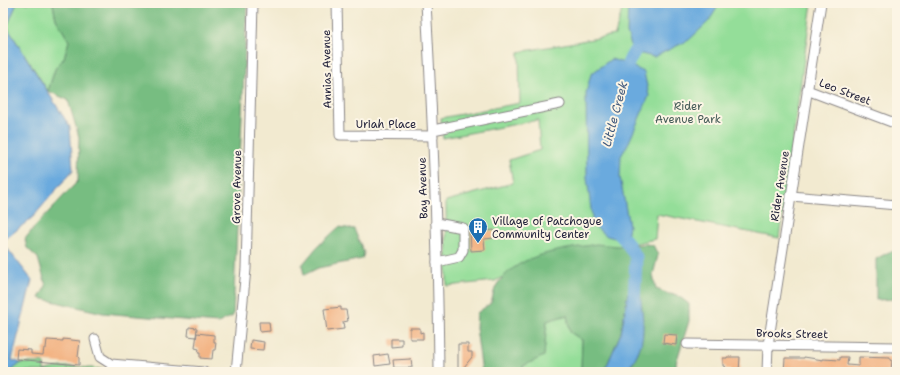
<svg xmlns="http://www.w3.org/2000/svg" width="900" height="375" font-family="'Shantell Sans',sans-serif">
<style>
.green{fill:#94de99;stroke:#5b806a}
.forest{fill:#77bd81;stroke:#4c705e}
.water{fill:#6baade;stroke:#46668c}
.lines{fill:none;stroke-linecap:round;stroke-linejoin:round}
.river{stroke:#6baade;stroke-width:13}
.building{fill:#f3b383}
.minor-casing{stroke:#8a8686;stroke-width:11}
.minor{stroke:#fff;stroke-width:9}
.labels{text-anchor:middle;dominant-baseline:central;stroke-width:4;stroke-linejoin:round;paint-order:stroke}
.street-label{font-size:11px;fill:#22223b;stroke:#fcf5e5}
.park-label{font-size:11px;fill:#445a57;stroke:#fcf5e5}
.poi-label{font-size:11px;fill:#22223b;stroke:#fcf5e5;text-anchor:start}
.water-label{font-size:12px;font-style:italic;fill:#3f587c;stroke:#fcf5e5}
</style>
<rect width="100%" height="100%" fill="#fcf5e5"/>
<filter id="ink" filterUnits="userSpaceOnUse"><feTurbulence type="fractalNoise" baseFrequency=".025" numOctaves="2"/><feDisplacementMap in="SourceGraphic" scale="8" xChannelSelector="R" yChannelSelector="G"/><feConvolveMatrix kernelMatrix="1 2 1 2 8 2 1 2 1" color-interpolation-filters="sRGB"/></filter>
<filter id="wash" filterUnits="userSpaceOnUse"><feTurbulence type="fractalNoise" baseFrequency=".012" numOctaves="4" result="noise"/><feDisplacementMap in="SourceGraphic" scale="16" xChannelSelector="R" yChannelSelector="G"/><feGaussianBlur stdDeviation="0.9" result="paint"/><feColorMatrix in="noise" values="0 0 0 0 0 0 0 0 0 0 0 0 0 0 0 0 0 1.4 0 .05"/><feComposite in="paint" operator="in"/></filter>
<g filter="url(#wash)">
<rect width="100%" height="100%" fill="#f2ead0"/>
<g class="green">
<path d="M17,3h37l-1,2 3,14 13,22 -5,17 -9,11 -7,22 -41,-64z"/>
<path d="M624,3h188l-33,235 -122,-24 -2,25 -40,9 -76,10 -44,23 -48,5 -1,-85 67,-18 -4,-23 31,-10 -2,-30 -95,18 -2,-20 79,-15 -1,-51 96,-17z"/>
<path d="M567,315l3,17 12,8 -1,32h-58v-6l21,-11 3,-35z"/>
<path d="M21,363h23v8c22,-9 56,-1 80,1l-114,-1z"/>
</g>
<g class="forest">
<path d="M54,3h193l-14,313 -15,7 -115,-10 -64,-15 7,-12 -8,-28 -11,-10 -2,-9 11,-14 42,-44 1,-44 -11,-37 -20,-9 7,-22 9,-11 5,-17 -13,-22 -3,-15z"/>
<path d="M339,227l15,2 10,24 -2,6 -44,9 -14,7 -2,-10 15,-18z"/>
<path d="M596,244l21,2 28,-2 8,1 5,10 -5,20 3,14 13,5 8,1 12,9v17l-13,42 1,9h-51l8,-10 -6,-69 -7,40 -17,39h-23l1,-32 -12,-8 -3,-17 -20,6 -3,35 -21,10v6h-41l-6,-44 1,-15 14,-10c2,-6 3,-15 7,-20 24,-31 62,-32 98,-39z"/>
<path d="M897,251v48l-21,1v-41l13,-7z"/>
</g>
<g class="water">
<path d="M3,3h14l-10,24 63,100 3,43 -40,47 -30,24z"/>
<path d="M628,3h92l-11,18 -20,19 -35,17 -21,-5 -6,-19z"/>
<path d="M611,59l16,5 17,8 5,24 -20,46 -8,14 -1,21 9,49 -3,15 -19,-5 -14,-11 -6,-47 -1,-85 5,-19z"/>
<path d="M3,243l29,37 -20,80 9,3 -10,8 1,1h-9z"/>
<path d="M632,283l8,7c1,18 7,42 -1,60 -3,8 -8,15 -13,22h-22l17,-39 7,-40z"/>
</g>
<g class="lines">
<g class="river">
<path d="M623,79c5,-18 9,-26 21,-40"/>
<path d="M614,228l12,13 10,16 -2,46"/>
</g>
</g>
<g id="blocks">
<g class="building">
<path d="M484,227v4l10,-1 1,8 -11,1 1,11 -14,1 -1,-23z"/>
<path d="M341,307v3h5l2,11 -5,1 1,7 -17,2 -3,-22z"/>
<path d="M259,322h10l1,9 -10,1z"/>
<path d="M189,327l8,1 -1,9 -8,-1z"/>
<path d="M410,328h10v5l3,-1v7h-13z"/>
<path d="M197,333l17,2v7h2l-1,8h-2l-1,9 -12,-1v-5h-2l1,-4 -4,-1z"/>
<path d="M664,334l13,1 -1,10 -13,-2z"/>
<path d="M63,339l17,2 -2,16 1,1v7l-63,-6 1,-10 14,1v4l12,1 1,-7h2l1,-8 16,1z"/>
<path d="M391,339h11v7l-11,1z"/>
<path d="M251,340l13,2 -1,8 -13,-1z"/>
<path d="M458,344h10v8h4v5l-12,15h-2z"/>
<path d="M388,354l2,10 -15,2 -1,-10z"/>
<path d="M727,357h13l-1,15h-9v-3h-5l1,-2 -3,-1v-8h4z"/>
<path d="M804,357l19,3v-1l17,1v-3h8l-1,8 12,1v-9l31,1v2l2,1 -1,9h-4v2h-103l1,-14h19z"/>
<path d="M411,359l1,8 -2,1h-16l-1,-8z"/>
</g>
</g>
</g>
<g filter="url(#ink)">
<use href="#blocks" fill-opacity="0" stroke="#8a8686" stroke-width="1"/>
<g class="lines">
<defs>
<g id="minor">
<path d="M337,3l3,132 93,1"/>
<path d="M426,3c7,123 12,246 13,369"/>
<path d="M807,90l90,34"/>
<path d="M433,130l127,-26"/>
<path d="M791,196l106,9"/>
<path d="M436,223l27,5v22l-4,7 -22,5"/>
<path d="M95,339l5,18 11,7 93,8"/>
<path d="M687,344l210,3"/>
<path d="M236,372l10,-103 7,-266"/>
<path d="M767,372l1,-27 53,-342"/>
</g>
</defs>
<use href="#minor" class="minor-casing"/>
<use href="#minor" class="minor"/>
</g>
</g>
<defs>
<symbol id="building-pin" viewBox="-11 -11 22 30"><path d="M0 17L-7.5 6A9.5 9.5 0 1 1 7.5 6Z" fill="#1f6fb2" stroke="#fcf5e5"/><path d="M-4-6H4V6H1V3H-1V6H-4ZM-2.5-4.3h1.7v1.8h-1.7ZM.8-4.3h1.7v1.8H.8ZM-2.5-1h1.7V.8h-1.7ZM.8-1h1.7V.8H.8Z" fill="#fff"/></symbol>
</defs>
<g fill-rule="evenodd">
<use href="#building-pin" x="467" y="216" width="22" height="30"/>
</g>
<g class="labels">
<g class="street-label">
<text transform="translate(327 69) rotate(-91)">Annias Avenue</text>
<text transform="translate(845 92) rotate(21)">Leo Street</text>
<text x="386" y="124">Uriah Place</text>
<text transform="translate(780 186) rotate(-81)">Rider Avenue</text>
<text transform="translate(237 187) rotate(-89)">Grove Avenue</text>
<text transform="translate(423 188) rotate(-92)">Bay Avenue</text>
<text transform="translate(792 334) rotate(1)">Brooks Street</text>
</g>
<g class="park-label">
<text x="688" y="106">Rider<tspan x="688" dy="13">Avenue Park</tspan></text>
</g>
<g class="poi-label">
<text x="492" y="221">Village of Patchogue<tspan x="492" dy="13">Community Center</tspan></text>
</g>
<g class="water-label">
<text transform="translate(615 114) rotate(-75)">Little Creek</text>
</g>
</g>
<rect width="900" height="375" fill="none" stroke="#fcf5e5" stroke-width="16"/>
</svg>
